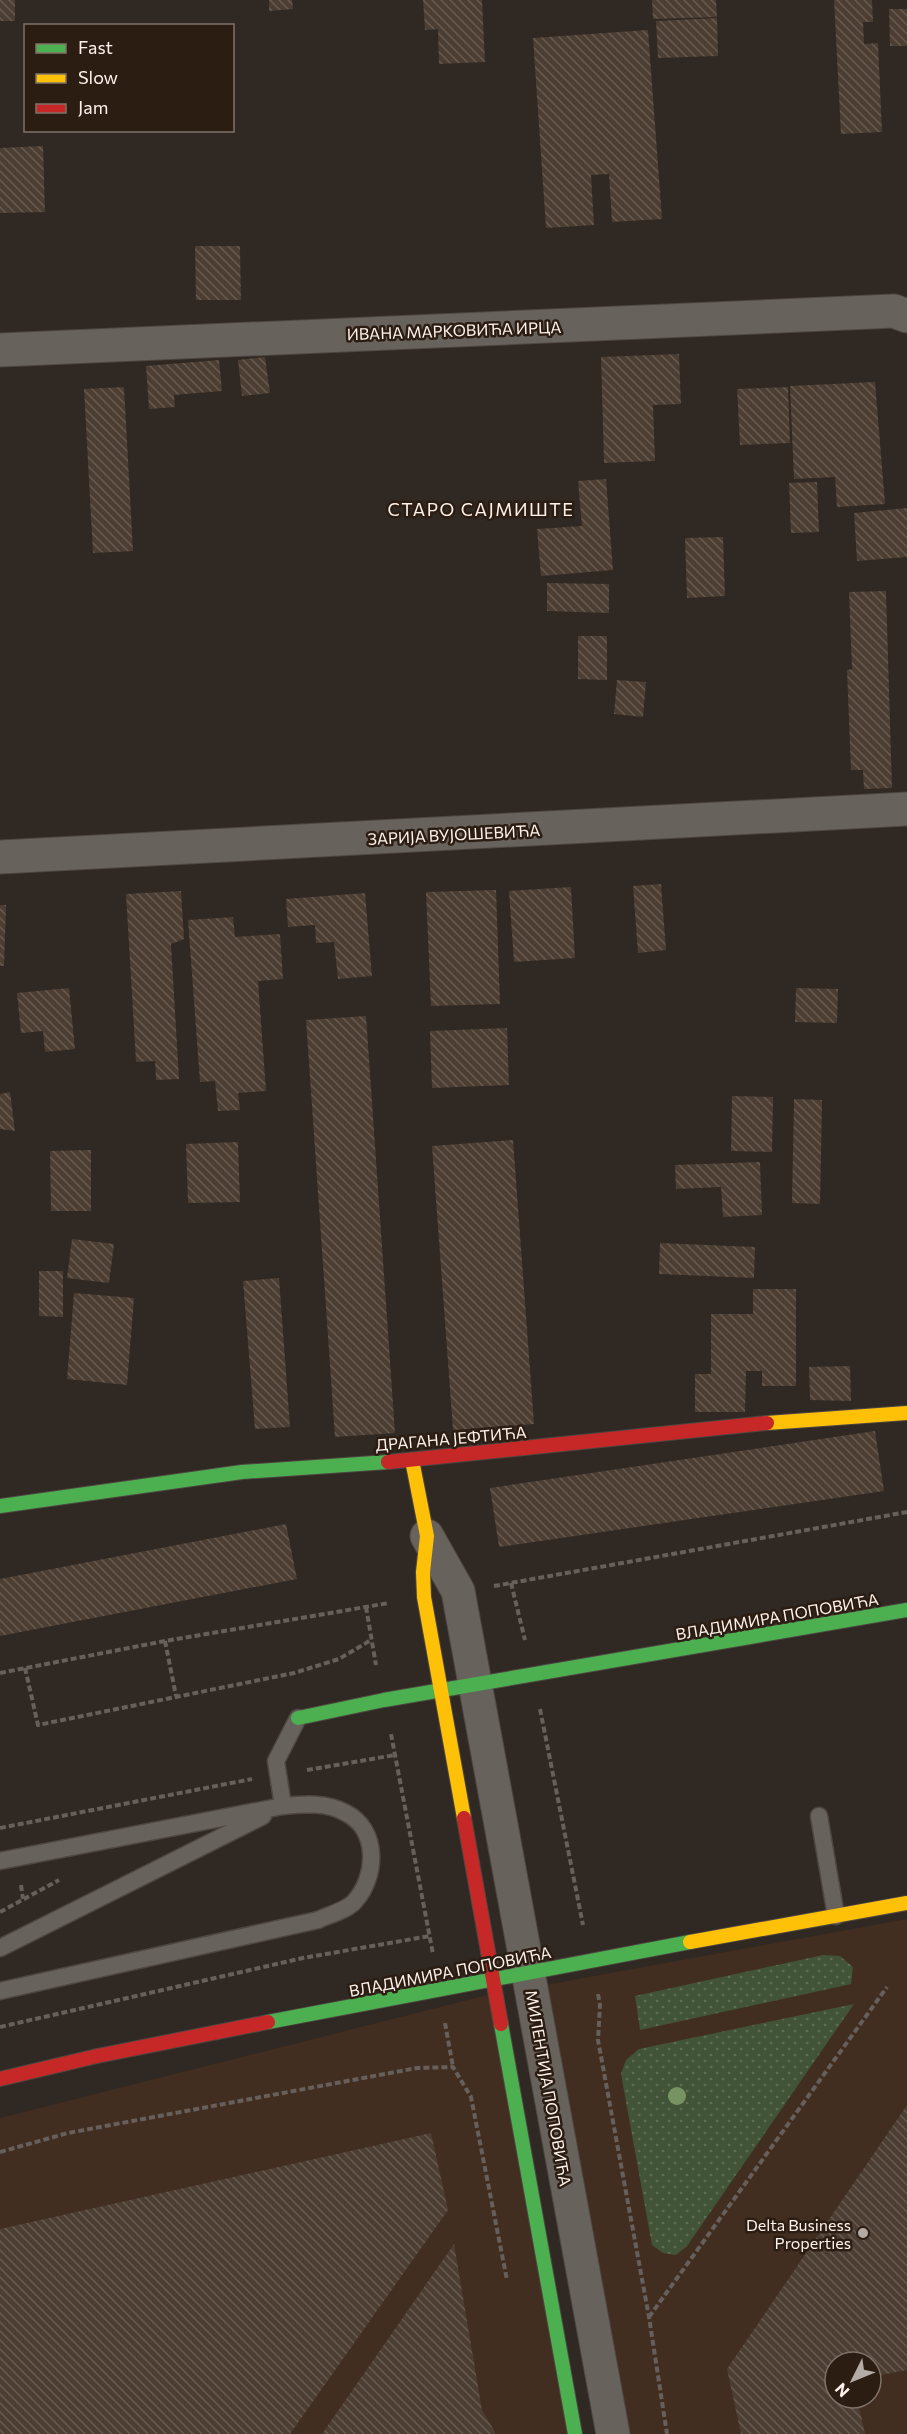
<svg xmlns="http://www.w3.org/2000/svg" width="907" height="2434" font-family="Commissioner,sans-serif">
<style>
.built{fill:#412e20;fill-rule:evenodd}
.grass{fill:url(#grass-dots)}
.building{fill:url(#building-back-hatch)}
.lines{fill:none;stroke-linecap:round;stroke-linejoin:round}
.lane-casing{stroke:#4e4641;stroke-width:19}
.street-casing{stroke:#4e4641;stroke-width:35}
.fast-casing{stroke:#4e4641;stroke-width:16}
.slow-casing{stroke:#4e4641;stroke-width:16}
.jam-casing{stroke:#4e4641;stroke-width:16}
.path{stroke:#665f5b;stroke-width:4;stroke-dasharray:6 3;stroke-linecap:butt}
.lane{stroke:#68625d;stroke-width:16}
.street{stroke:#68625d;stroke-width:33}
.fast{stroke:#4caf50;stroke-width:14}
.slow{stroke:#ffc107;stroke-width:14}
.jam{stroke:#c62828;stroke-width:14}
.tree{fill:#779361}
.poi-dot{fill:#b5aba5;stroke:#2c1d13;stroke-width:2}
.labels{text-anchor:middle;dominant-baseline:central;stroke-width:5;stroke-linejoin:round;paint-order:stroke}
.street-label{font-size:16px;fill:#fdf2eb;stroke:#2c1d13}
.poi-label{font-size:16px;fill:#fdf2eb;stroke:#2c1d13;text-anchor:end}
.neighbourhood-label{font-size:18px;letter-spacing:1.5px;fill:#fdf2eb;stroke:#2c1d13}
</style>
<defs>
<pattern id="grass-dots" width="8" height="8" patternUnits="userSpaceOnUse" patternTransform="scale(1.5)"><rect width="8" height="8" fill="#425437"/><path d="M2 2h.1M6 6h.1" fill="none" stroke="#5e6d54" stroke-width="1.8" stroke-linecap="round"/></pattern>
<pattern id="building-back-hatch" width="6" height="6" patternUnits="userSpaceOnUse" patternTransform="scale(1.5)"><rect width="6" height="6" fill="#4c3e32"/><path d="M-1 5l2 2M0 0l6 6M5-1l2 2" fill="none" stroke="#675a50"/></pattern>
</defs>
<rect width="100%" height="100%" fill="#302822"/>
<g class="built">
<path d="M907,1919v515h-309l-80,-444zM835,2362h36v36h-36z"/>
<path d="M496,1993l81,441h-577v-316z"/>
</g>
<g class="grass">
<path d="M823,1955l17,1 13,11 -2,17 -211,46 -5,-34z"/>
<path d="M854,2004l-167,242 -11,9 -13,-2 -11,-8 -31,-171 5,-14 13,-11z"/>
</g>
<g class="building">
<rect x="0" y="0" width="15" height="21"/>
<path d="M269,0h23l1,9 -24,2z"/>
<path d="M423,0h59l3,62 -46,2 -1,-35 -13,1z"/>
<path d="M652,0h64l1,17 -64,2z"/>
<path d="M834,0h38l1,22h-10l1,22 14,-1 4,89 -41,2z"/>
<path d="M889,9h18v37h-17z"/>
<path d="M717,18l1,38 -60,2 -2,-37z"/>
<path d="M648,30l14,189 -50,3 -3,-48 -18,1 3,50 -48,3 -13,-190z"/>
<path d="M43,146l2,66 -45,1v-65z"/>
<path d="M195,246h45l1,54h-45z"/>
<path d="M679,354l2,50 -28,1 2,56 -51,2 -3,-106z"/>
<path d="M265,357l5,36 -28,3 -4,-36z"/>
<path d="M219,360l3,31 -48,4 1,12 -26,2 -3,-43z"/>
<path d="M875,382l10,122 -48,3 -2,-30 -41,2 -4,-93z"/>
<path d="M124,387l9,164 -40,2 -9,-164z"/>
<path d="M788,387l2,56 -50,2 -3,-56z"/>
<path d="M606,479l7,91 -72,6 -4,-47 45,-3 -4,-45z"/>
<path d="M817,482l2,50 -28,1 -2,-50z"/>
<path d="M907,508v49l-50,4 -3,-48z"/>
<path d="M723,537l2,59 -38,2 -2,-60z"/>
<path d="M547,583l62,1v29l-62,-2z"/>
<path d="M886,591l6,197 -28,1 -1,-19h-12l-4,-100 5,-1 -3,-77z"/>
<path d="M578,636h29v44l-29,-1z"/>
<path d="M617,680l29,2 -3,35 -29,-3z"/>
<path d="M661,884l5,66 -28,3 -5,-67z"/>
<path d="M571,887l4,71 -61,4 -5,-71z"/>
<path d="M496,890l4,114 -69,2 -5,-114z"/>
<path d="M181,891l3,48 -13,5 8,135 -23,1 -1,-19 -19,1 -10,-168z"/>
<path d="M365,893l7,83 -34,3 -4,-37 -18,1 -1,-18 -27,2 -2,-28z"/>
<path d="M0,905h6l-2,61h-4z"/>
<path d="M233,917l2,20 45,-3 3,45 -25,2 8,110 -28,2 2,17 -22,1 -3,-30 -15,1 -12,-162z"/>
<path d="M69,988l6,61 -30,3 -2,-21 -22,2 -4,-40z"/>
<path d="M796,988l42,1 -1,34 -42,-1z"/>
<path d="M366,1016l29,417 -60,4 -29,-417z"/>
<path d="M507,1028l2,57 -77,3 -2,-57z"/>
<path d="M10,1092l5,39 -15,-2v-35z"/>
<path d="M732,1096l41,1 -1,55 -41,-1z"/>
<path d="M794,1099l28,1 -2,104 -28,-1z"/>
<path d="M513,1140l21,284 -81,6 -21,-284z"/>
<path d="M238,1142l2,60 -52,1 -2,-59z"/>
<path d="M91,1150v61h-40l-1,-60z"/>
<path d="M760,1162l2,53 -39,2 -2,-30 -45,2 -1,-24z"/>
<path d="M72,1239l42,5 -5,39 -42,-5z"/>
<path d="M660,1243l95,4 -1,31 -95,-4z"/>
<path d="M39,1271h24v46l-24,-1z"/>
<path d="M279,1278l11,149 -35,2 -12,-148z"/>
<path d="M753,1289h43v97h-34v-15h-16l-1,41h-50v-38h16v-60h42z"/>
<path d="M74,1293l60,5 -7,87 -60,-6z"/>
<path d="M850,1366l1,35 -41,-1 -1,-33z"/>
<path d="M875,1431l9,60 -385,56 -9,-59z"/>
<path d="M286,1524l11,55 -297,57v-57z"/>
<path d="M907,2105v265l-36,7v-15h-36v36h22l8,36h-124l-14,-65z"/>
<path d="M431,2133l17,77 -158,224h-290v-205z"/>
<path d="M454,2244l28,166 14,24h-174z"/>
</g>
<g class="lines">
<defs>
<g id="lane">
<path d="M283,1806l-7,-45 22,-43"/>
<path d="M819,1816l17,100"/>
<path d="M0,1861l283,-55c21,-2 44,-4 63,7 33,17 31,63 9,88 -7,9 -27,14 -37,19l-318,71"/>
<path d="M0,1948l263,-132"/>
</g>
<g id="street">
<path d="M0,350l894,-39 13,5"/>
<path d="M0,857l907,-48"/>
<path d="M427,1536l31,55 155,843"/>
</g>
<g id="fast">
<path d="M0,1506l242,-34 146,-10"/>
<path d="M298,1718l86,-18 523,-90"/>
<path d="M268,2022l422,-80"/>
<path d="M501,2024l74,410"/>
</g>
<g id="slow">
<path d="M767,1423l140,-10"/>
<path d="M412,1460l15,76 -4,36 1,25 40,221"/>
<path d="M690,1942l217,-39"/>
</g>
<g id="jam">
<path d="M388,1462l379,-39"/>
<path d="M464,1818l37,206"/>
<path d="M0,2079l97,-23 171,-34"/>
</g>
</defs>
<use href="#lane" class="lane-casing"/>
<use href="#street" class="street-casing"/>
<use href="#fast" class="fast-casing"/>
<use href="#slow" class="slow-casing"/>
<use href="#jam" class="jam-casing"/>
<g class="path">
<path d="M511,1583l14,57"/>
<path d="M494,1586l413,-74"/>
<path d="M366,1607l10,58"/>
<path d="M165,1641l11,55"/>
<path d="M25,1668l13,57 256,-52 45,-14 32,-19"/>
<path d="M0,1673l165,-32 224,-38"/>
<path d="M540,1709l43,216"/>
<path d="M391,1734l42,220"/>
<path d="M307,1770l88,-15"/>
<path d="M0,1828l252,-49"/>
<path d="M21,1885l2,14"/>
<path d="M0,1912l59,-32"/>
<path d="M598,1994l2,11 -2,35 51,277 18,117"/>
<path d="M445,2023l8,44"/>
<path d="M0,2027l303,-69 127,-22"/>
<path d="M0,2152l68,-19 349,-65 36,-1 18,30 36,183"/>
<path d="M649,2317l238,-330"/>
</g>
<use href="#lane" class="lane"/>
<use href="#street" class="street"/>
<use href="#fast" class="fast"/>
<use href="#slow" class="slow"/>
<use href="#jam" class="jam"/>
</g>
<circle class="tree" cx="677" cy="2096" r="9"/>
<circle class="poi-dot" cx="863" cy="2233" r="6"/>
<g class="labels">
<g class="street-label">
<text transform="translate(454 330) rotate(-2)">ИВАНА МАРКОВИЋА ИРЦА</text>
<text transform="translate(454 834) rotate(-3)">ЗАРИЈА ВУЈОШЕВИЋА</text>
<text transform="translate(451 1438) rotate(-5)">ДРАГАНА ЈЕФТИЋА</text>
<text transform="translate(777 1616) rotate(-10)">ВЛАДИМИРА ПОПОВИЋА</text>
<text transform="translate(450 1971) rotate(-11)">ВЛАДИМИРА ПОПОВИЋА</text>
<text transform="translate(549 2088) rotate(80)">МИЛЕНТИЈА ПОПОВИЋА</text>
</g>
<g class="poi-label">
<text x="851" y="2224">Delta Business<tspan x="851" dy="18">Properties</tspan></text>
</g>
<g class="neighbourhood-label">
<text x="481" y="509">СТАРО САЈМИШТЕ</text>
</g>
</g>
<rect x="24" y="24" width="210" height="108" fill="#2c1d13" stroke="#807269" stroke-width="1.5"/>
<rect x="36" y="44" width="30" height="9" fill="#4caf50" stroke="#807269" stroke-width="1.5"/>
<text x="78" y="54" font-size="18" fill="#fdf2eb">Fast</text>
<rect x="36" y="74" width="30" height="9" fill="#ffc107" stroke="#807269" stroke-width="1.5"/>
<text x="78" y="84" font-size="18" fill="#fdf2eb">Slow</text>
<rect x="36" y="104" width="30" height="9" fill="#c62828" stroke="#807269" stroke-width="1.5"/>
<text x="78" y="114" font-size="18" fill="#fdf2eb">Jam</text>
<g transform="translate(853 2380) rotate(227)"><circle r="28" fill="#2c1d13" stroke="#807269" stroke-width="1.5"/>
<path d="M0-4.5L10 22L0 15L-10 22Z" fill="#b5aba5"/>
<text y="-9" font-size="16" font-weight="bold" text-anchor="middle" fill="#fdf2eb">N</text>
</g>
</svg>
